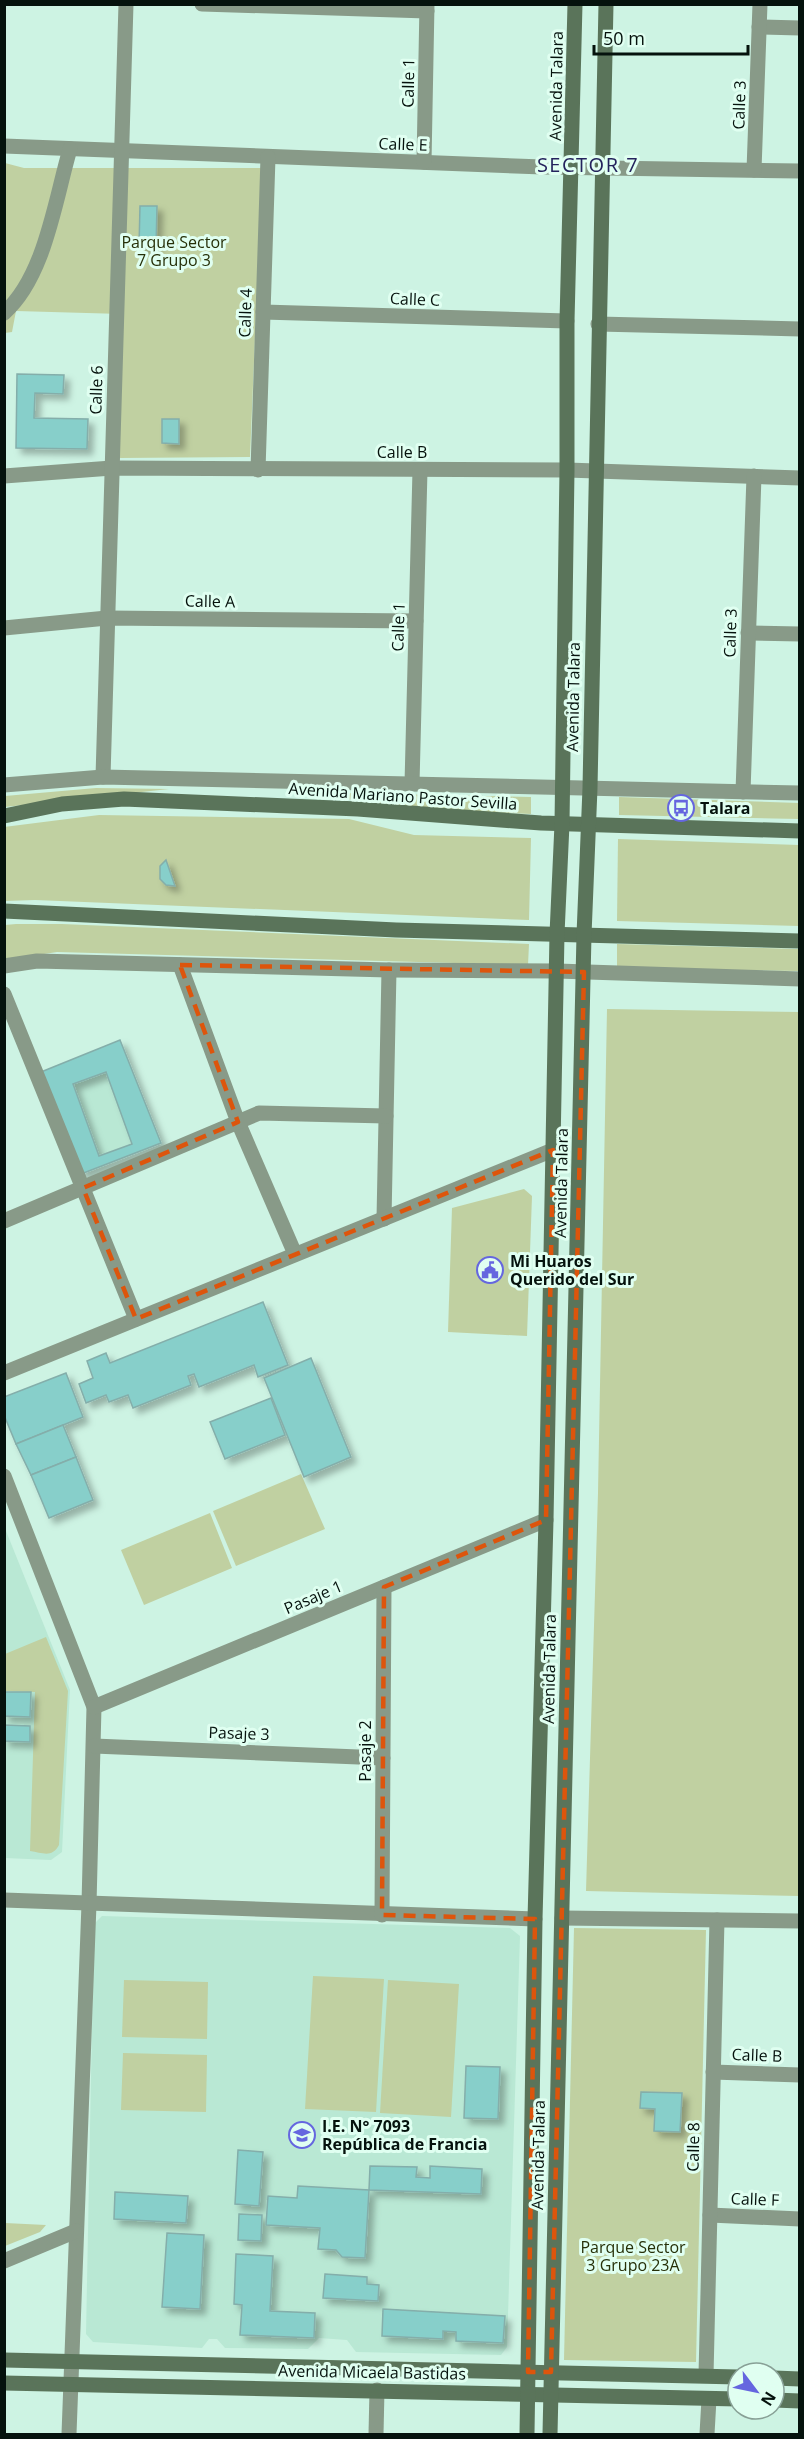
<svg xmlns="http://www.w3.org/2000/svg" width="804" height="2439" font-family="'Open Sans',sans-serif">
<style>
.built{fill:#b9e8d4}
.green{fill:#c0d0a1}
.building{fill:#87cfca;stroke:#84aeaa;stroke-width:1.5;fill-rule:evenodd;filter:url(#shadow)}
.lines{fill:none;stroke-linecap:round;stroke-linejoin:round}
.street{stroke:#889a88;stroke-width:15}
.secondary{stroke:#5a745a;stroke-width:15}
.marked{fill:none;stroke:#dd550c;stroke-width:4.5;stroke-dasharray:12 8;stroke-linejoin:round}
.labels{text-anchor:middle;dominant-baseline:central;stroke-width:6;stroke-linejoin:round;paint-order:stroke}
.street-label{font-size:16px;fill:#05120d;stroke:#e0fff1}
.park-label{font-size:16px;fill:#263008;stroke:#e0fff1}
.poi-label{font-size:16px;font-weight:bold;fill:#05120d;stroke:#e0fff1;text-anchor:start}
.quarter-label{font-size:20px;letter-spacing:1.5px;fill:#24235d;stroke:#e0fff1}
</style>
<defs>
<filter id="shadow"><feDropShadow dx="5.5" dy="5.5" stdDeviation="3" flood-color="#0004"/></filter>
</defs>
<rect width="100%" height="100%" fill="#cdf3e3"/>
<g class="built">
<path d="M120,1040l41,103 -80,31 -40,-102z"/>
<path d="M4,1526l66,164 -8,162 -11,8 -46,-2z"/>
<path d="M102,1916l408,12 10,8 -13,411 -6,8 -145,-3 -9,-12 -28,-2 -11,11 -83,-1 -8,-9h-8l-7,9 -109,-6 -7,-8 8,-410z"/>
</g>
<g class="green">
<path d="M5,163l19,5h238l-12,289 -131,1 3,-144 -106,-3 -4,21 -7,1z"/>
<path d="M96,788l73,1 -164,18v-11z"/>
<path d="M289,792l242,5v17l-94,-4z"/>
<path d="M619,797l180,6v16l-180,-4z"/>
<path d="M99,815l250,4 65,16 117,3 -2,82 -494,-20 -30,1 -1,-74z"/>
<path d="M618,839l181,6v81l-182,-5z"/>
<path d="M16,924h46l467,20 -1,21 -471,-13 -52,8v-35z"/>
<path d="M617,944l182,5v22l-182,-3z"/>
<path d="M607,1009l192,3v884l-213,-5 12,-398z"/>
<path d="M524,1189l8,7 -5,140 -79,-4 4,-124z"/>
<path d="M301,1474l24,55 -89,37 -23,-55z"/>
<path d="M210,1513l22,55 -88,37 -23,-55z"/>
<path d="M46,1637l22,54 -9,154c-7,13 -16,8 -29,6l5,-159 -31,-1 1,-37z"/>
<path d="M574,1928l132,2 -10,432 -132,-2z"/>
<path d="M313,1976l71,3 -8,133 -71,-3z"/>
<path d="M124,1980l84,2 -1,57 -85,-2z"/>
<path d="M388,1980l71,4 -8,133 -71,-4z"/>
<path d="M123,2053l84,2 -1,57 -85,-2z"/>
<path d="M5,2223l41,2 -6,7 -35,14z"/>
</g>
<g class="building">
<path d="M140,206h17l-1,41h-17z"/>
<path d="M17,374l47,1 -1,19 -28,-1 -1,25 54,1 -1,30 -71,-1z"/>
<path d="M162,419h17v25l-17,-1z"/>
<path d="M166,860l9,26 -9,-1 -6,-6v-13z"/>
<path d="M120,1040l41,103 -80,31 -40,-102zM106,1072l26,72 -33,12 -26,-72z"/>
<path d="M263,1302l25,63 -30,12 -4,-12 -55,22 -5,-13 -6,2 3,9 -58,23 -5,-13 -19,7 -3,-7 -20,8 -7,-19 14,-6 -6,-17 19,-8 4,10z"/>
<path d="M311,1358l40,99 -47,20 -40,-99z"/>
<path d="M66,1373l17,44 -67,27 -12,-29v-18z"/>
<path d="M271,1398l14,37 -60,24 -15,-37z"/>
<path d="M63,1425l13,32 -45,18 -15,-31z"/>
<path d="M76,1457l17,43 -44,18 -18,-43z"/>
<path d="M4,1692h27l-1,25 -26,-1z"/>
<path d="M4,1725l26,1v16l-26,-1z"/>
<path d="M466,2066l34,1 -2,52 -34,-1z"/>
<path d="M641,2092l41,1 -2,39 -26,-1 1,-22 -15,-1z"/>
<path d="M238,2150l25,2 -4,54 -24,-2z"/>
<path d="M370,2166l47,1 -1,10 14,1v-12l52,3 -1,25 -112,-4z"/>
<path d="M298,2186l71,4 -4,68 -23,-1 -6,-7 -18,-1 2,-21 -54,-3 2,-29 29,2z"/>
<path d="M115,2192l73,4 -2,27 -72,-4z"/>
<path d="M239,2214l23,1 -1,26 -23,-1z"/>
<path d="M167,2233l37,2 -4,74 -38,-2z"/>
<path d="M236,2254l37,2 -3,55 45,2 -1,25 -74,-3 2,-30 -8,-1z"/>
<path d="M325,2274l42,3v7l12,1 -1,16 -55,-3z"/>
<path d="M383,2309l122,7 -2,27 -47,-2v-9l-13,-1v8l-61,-3z"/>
</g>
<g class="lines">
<g class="street">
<path d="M202,4l225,7"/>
<path d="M759,27l41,1"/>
<path d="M4,146l539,21 257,4"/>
<path d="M424,162l3,-158"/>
<path d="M754,170l6,-166"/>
<path d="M263,312l304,9"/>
<path d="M4,313c41,-36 51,-113 66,-164"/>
<path d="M598,324l202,5"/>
<path d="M258,470l10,-313"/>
<path d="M4,476l108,-8 455,2 233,8"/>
<path d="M4,628l103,-10 309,3"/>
<path d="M748,633l52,1"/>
<path d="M103,777l23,-773"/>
<path d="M412,784l8,-314"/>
<path d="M4,785l99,-8 697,16"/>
<path d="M743,792l11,-316"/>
<path d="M180,965l58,157 57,132"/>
<path d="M4,966l33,-5 352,9 168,1 243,8"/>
<path d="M4,994l132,325"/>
<path d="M384,1219l5,-249"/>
<path d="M4,1221l255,-108 127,3"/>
<path d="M4,1373l549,-223"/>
<path d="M4,1476l90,231 -5,197 -20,530"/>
<path d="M94,1707l452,-187"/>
<path d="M94,1746l289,12"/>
<path d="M4,1900l531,19"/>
<path d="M382,1915l2,-328"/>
<path d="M562,1918l238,3"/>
<path d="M713,2072l87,3"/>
<path d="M710,2215l90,4"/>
<path d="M4,2261l72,-30"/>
<path d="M706,2375l11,-455"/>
<path d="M376,2434l1,-44"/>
<path d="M707,2434l2,-35"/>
</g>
<g class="secondary">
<path d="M4,816l58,-12 62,-5 234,10 183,14 259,8"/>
<path d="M4,911l392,19 404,11"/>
<path d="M4,2360l734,17"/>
<path d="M774,2378l26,1"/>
<path d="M4,2383l734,16"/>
<path d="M774,2400l26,1"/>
<path d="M527,2434l8,-515 11,-399 11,-586 5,-110 5,-354v-149l8,-317"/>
<path d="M550,2434l34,-1499 6,-147 16,-784"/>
</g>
</g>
<path class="marked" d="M180,965l404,7 -33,1400h-23l7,-453 -153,-4 2,-328 162,-67 7,-370 -417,169 -53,-131 155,-66z"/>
<defs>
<symbol id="bus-ring" viewBox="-11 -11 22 22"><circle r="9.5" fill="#e0fff1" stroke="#6566df" stroke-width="1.5"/><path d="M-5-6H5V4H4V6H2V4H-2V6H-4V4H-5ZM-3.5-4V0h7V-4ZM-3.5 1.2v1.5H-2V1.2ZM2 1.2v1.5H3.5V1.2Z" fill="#6566df"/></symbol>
<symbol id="civic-ring" viewBox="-11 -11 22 22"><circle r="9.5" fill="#e0fff1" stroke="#6566df" stroke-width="1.5"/><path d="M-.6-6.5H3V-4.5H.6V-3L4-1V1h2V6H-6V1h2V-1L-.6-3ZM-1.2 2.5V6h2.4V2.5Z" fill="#6566df"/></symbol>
<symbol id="school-ring" viewBox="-11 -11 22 22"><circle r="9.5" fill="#e0fff1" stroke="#6566df" stroke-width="1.5"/><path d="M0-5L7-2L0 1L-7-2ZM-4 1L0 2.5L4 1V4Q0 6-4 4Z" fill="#6566df"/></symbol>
</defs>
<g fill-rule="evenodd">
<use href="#bus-ring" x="666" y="793" width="30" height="30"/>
<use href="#civic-ring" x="475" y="1255" width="30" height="30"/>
<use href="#school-ring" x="287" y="2120" width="30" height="30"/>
</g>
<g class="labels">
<g class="street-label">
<text transform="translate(408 83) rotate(-89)">Calle 1</text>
<text transform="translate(556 86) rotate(-89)">Avenida Talara</text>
<text transform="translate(739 105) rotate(-88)">Calle 3</text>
<text transform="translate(403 144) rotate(2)">Calle E</text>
<text transform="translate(415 299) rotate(2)">Calle C</text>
<text transform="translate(245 313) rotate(-88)">Calle 4</text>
<text transform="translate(96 390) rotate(-88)">Calle 6</text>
<text x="402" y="452">Calle B</text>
<text transform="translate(210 601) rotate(1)">Calle A</text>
<text transform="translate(398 627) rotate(-88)">Calle 1</text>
<text transform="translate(730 633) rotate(-88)">Calle 3</text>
<text transform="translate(573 697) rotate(-89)">Avenida Talara</text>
<text transform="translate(403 796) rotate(4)">Avenida Mariano Pastor Sevilla</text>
<text transform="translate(561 1183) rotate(-89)">Avenida Talara</text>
<text transform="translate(313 1597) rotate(-23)">Pasaje 1</text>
<text transform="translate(549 1669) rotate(-89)">Avenida Talara</text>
<text transform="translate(239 1733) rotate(2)">Pasaje 3</text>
<text transform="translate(365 1751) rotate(-90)">Pasaje 2</text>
<text transform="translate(757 2055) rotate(2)">Calle B</text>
<text transform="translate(693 2147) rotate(-89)">Calle 8</text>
<text transform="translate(538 2155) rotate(-89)">Avenida Talara</text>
<text transform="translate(755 2199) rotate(2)">Calle F</text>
<text transform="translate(372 2372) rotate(1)">Avenida Micaela Bastidas</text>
</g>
<g class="park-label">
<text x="174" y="242">Parque Sector<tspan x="174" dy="18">7 Grupo 3</tspan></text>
<text x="633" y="2247">Parque Sector<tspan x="633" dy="18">3 Grupo 23A</tspan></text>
</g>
<g class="poi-label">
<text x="700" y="808">Talara</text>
<text x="510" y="1261">Mi Huaros<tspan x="510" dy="18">Querido del Sur</tspan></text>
<text x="322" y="2126">I.E. N° 7093<tspan x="322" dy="18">República de Francia</tspan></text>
</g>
<g class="quarter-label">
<text x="588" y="164">SECTOR 7</text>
</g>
</g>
<rect width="804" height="2439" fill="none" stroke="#05120d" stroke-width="12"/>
<g transform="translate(756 2391) rotate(122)"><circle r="28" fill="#e0fff1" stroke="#88a096" stroke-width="1.5"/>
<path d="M0-4.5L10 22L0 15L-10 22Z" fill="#6566df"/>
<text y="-9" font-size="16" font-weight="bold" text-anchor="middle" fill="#05120d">N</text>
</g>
<path d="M594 45v9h154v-9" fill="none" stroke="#05120d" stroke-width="3"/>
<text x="603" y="45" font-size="18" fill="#05120d" stroke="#e0fff1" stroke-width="4.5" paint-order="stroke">50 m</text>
</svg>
